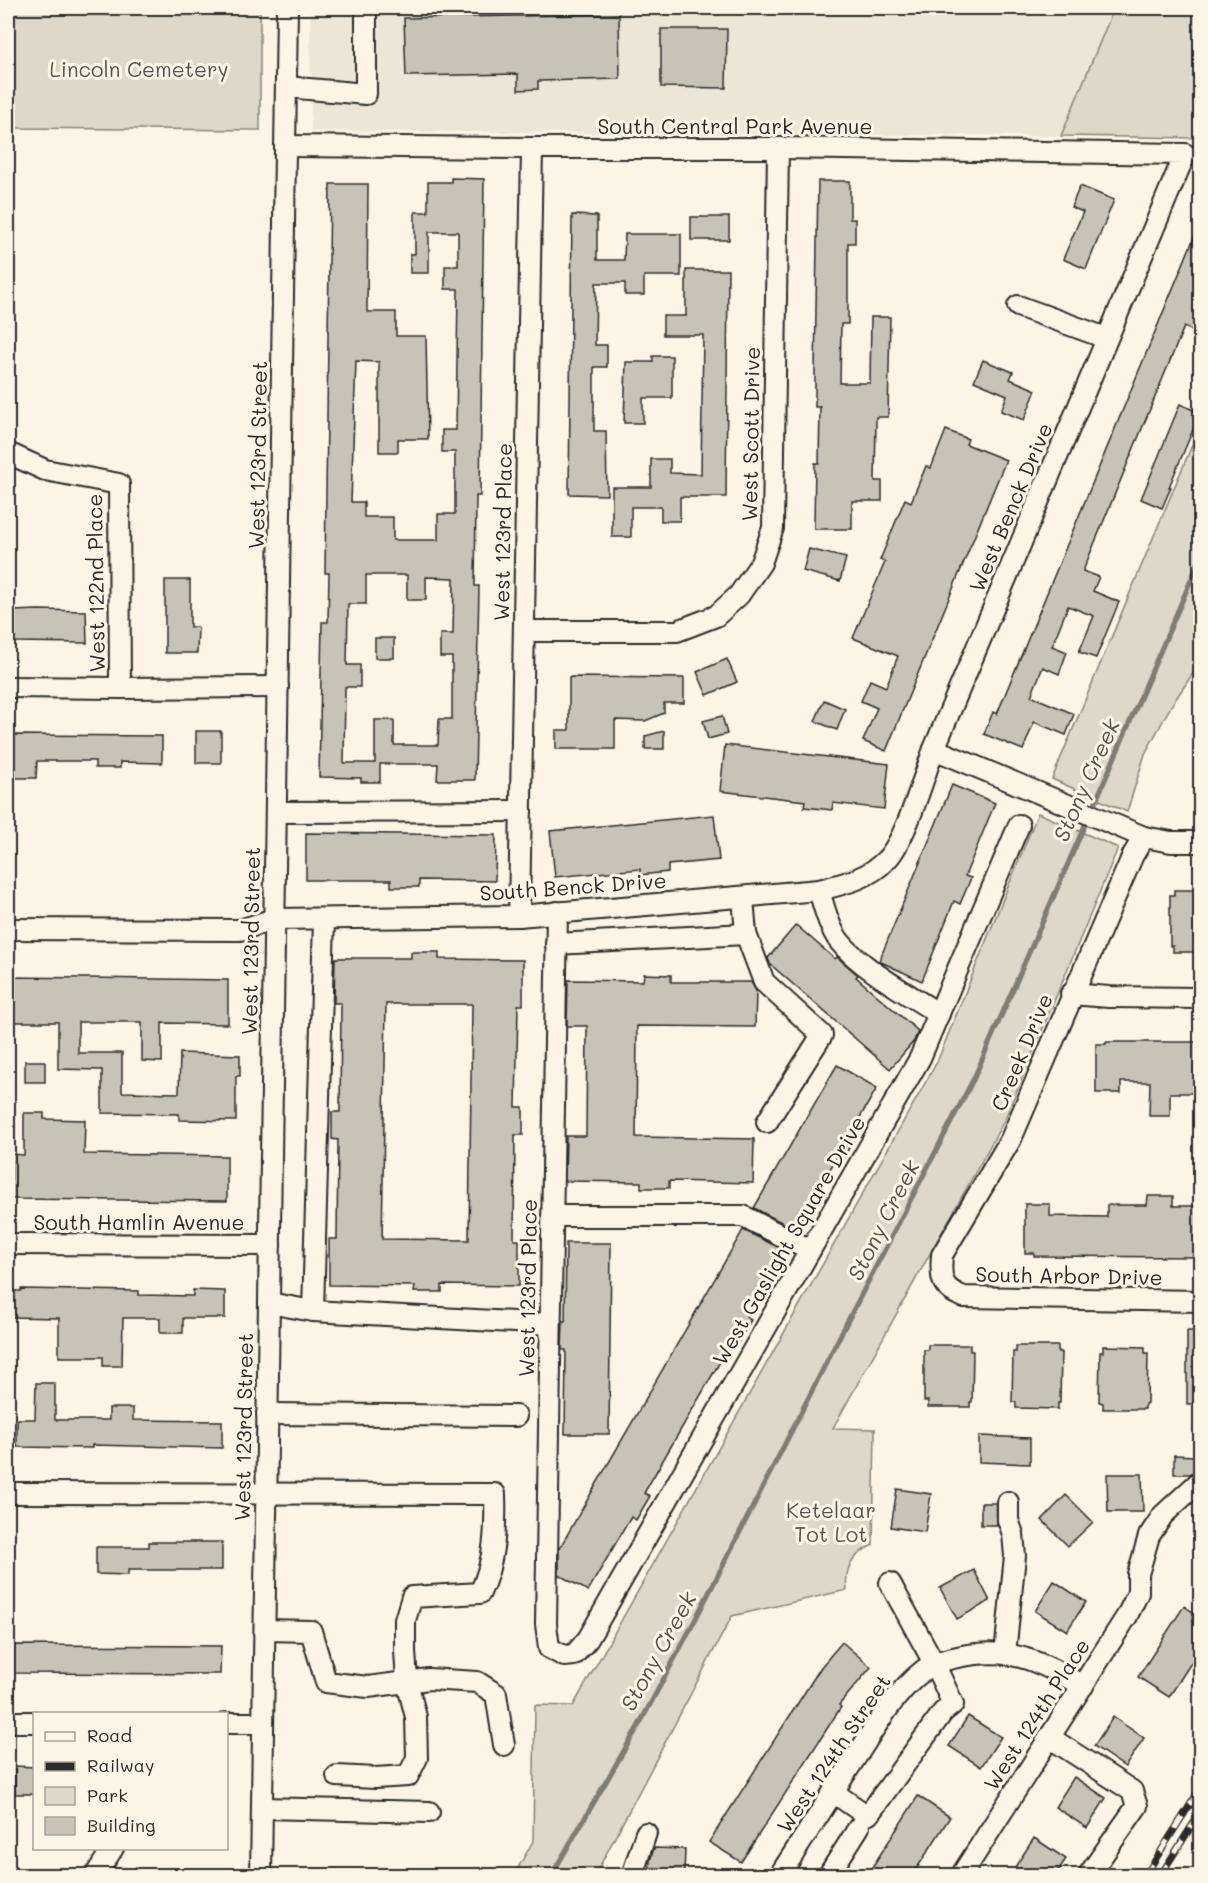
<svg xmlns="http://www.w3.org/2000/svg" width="1208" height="1883" font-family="Mali,sans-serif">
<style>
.built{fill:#ece6d7}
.green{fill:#ded8ca;stroke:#84827a;stroke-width:1.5}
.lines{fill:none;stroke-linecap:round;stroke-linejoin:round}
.stream{stroke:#7d7b74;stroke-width:5}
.building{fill:#c8c3b7;stroke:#2b2b2b;stroke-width:1.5;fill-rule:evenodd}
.minor-casing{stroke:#2b2b2b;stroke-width:24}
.minor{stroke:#fcf5e5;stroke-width:20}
.rail-casing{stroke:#2b2b2b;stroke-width:7}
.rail{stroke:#fcf5e5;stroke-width:4.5;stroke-dasharray:14;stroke-linecap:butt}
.labels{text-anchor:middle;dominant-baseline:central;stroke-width:6;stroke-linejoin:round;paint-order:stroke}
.park-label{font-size:21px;fill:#585653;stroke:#fcf5e5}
.street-label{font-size:21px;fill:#2b2b2b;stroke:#fcf5e5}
.water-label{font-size:22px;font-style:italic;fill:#545350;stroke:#fcf5e5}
</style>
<rect width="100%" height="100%" fill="#fcf5e5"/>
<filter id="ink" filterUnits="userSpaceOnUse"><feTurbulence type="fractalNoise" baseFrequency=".0167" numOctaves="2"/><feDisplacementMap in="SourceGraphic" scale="12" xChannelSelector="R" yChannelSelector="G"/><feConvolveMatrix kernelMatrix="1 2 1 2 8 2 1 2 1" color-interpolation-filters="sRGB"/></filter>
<g filter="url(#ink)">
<path class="built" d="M310,8h804l-53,128 -750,-5z"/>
<g class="green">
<path d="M8,8h252v122l-252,-2z"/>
<path d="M1114,8h86v130l-139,-2z"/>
<path d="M1200,426v237l-29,43 -26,48 -18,58 -75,-33z"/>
<path d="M1038,813l80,35 -113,271 -172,309 42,1 -2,116c-20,9 -29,23 -26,45l-115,26 -137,259h-81l19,-34 2,-136 38,1 364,-644z"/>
</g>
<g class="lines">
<g class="stream">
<path d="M1092,810l108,-251"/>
<path d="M551,1876l88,-151 54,-101 152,-298 129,-248 114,-260"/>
</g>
</g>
<g class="building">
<path d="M619,14l1,65 -82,2v8l-20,1v-16l-112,2 -2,-58z"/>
<path d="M661,29h66l-1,59 -65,-1z"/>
<path d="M451,178l33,1 -4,317h-4l-1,90h4l-4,194h-38l1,-16h-58v18h-19v-4l-42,-1 3,-155h6l1,-49h-4l5,-389h38l-1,128h29v24h30l2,103h-30v13h-19v-90l-23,-1 -5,141h13v15h29v23h45v-26h17v-62h-13v-22h14l2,-141h-13v-23h13v-34h-29v41h-19v-19h5v-42h13v-30h23zM366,575h41v25h19v-23l28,1 -1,56h-13v23h12v62h-13l-1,26h-44v-25h-19v43h-31l1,-76h15v-22h-13l1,-61h18z"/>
<path d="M818,181h32v38h5v24h-7v81h-7l-1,59h30l1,-66h19l-2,100h-12l-1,64h7v20h-30v28h-38l1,-66h4l1,-56h-5v-34z"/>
<path d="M1080,186l34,14 -28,69 -23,-10 20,-47 -12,-5z"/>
<path d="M572,215l25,1v44h27l1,-26h56v42h-37v19h-19v-12h-29l-1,62h12v22h-13v64h12l1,64 -38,-1z"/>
<rect x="691" y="217" width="38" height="23"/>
<path d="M1200,223v111l-16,-7 -101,244 16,6 -6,14 26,11 -23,56 -17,-6 15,-36 -26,-10 -16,40 15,6 -8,22 -16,-7 -12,29 43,18 -8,21 -32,-13 -11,28 -39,-16 9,-22 4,2z"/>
<path d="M686,270h42l-2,227h-46v24h-19v-14h-30v30h-19v-50h39v-28h19v14l31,1 2,-139h-40v-19h23z"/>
<path d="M653,356h19v42h-29v25h-19l2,-61h27z"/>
<path d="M983,360l30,12 -3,7 26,11 -12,30 -23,-9 6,-16 -33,-14z"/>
<path d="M1180,404l20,9 -31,74h2l-9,21 -21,-9z"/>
<path d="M946,430l22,9 -2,5 40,16 -120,291 -23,-10 14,-33 -16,-7 9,-21 16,7 12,-31 -45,-18 32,-76 -5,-2 25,-61 6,3 15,-36 5,2z"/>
<path d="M809,549l37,9 -6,23 -37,-10z"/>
<path d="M165,580h25v47h8l-1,26h-32z"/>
<path d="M38,610l48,1 1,32 -74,-1v-31z"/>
<rect x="375" y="638" width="19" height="20"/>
<path d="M727,659l10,23 -30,13 -10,-23z"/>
<path d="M569,677l115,1v25h-20v10l-19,8 -30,-1v29h-59v-19h13z"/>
<path d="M824,700l21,9 -8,21 -22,-9z"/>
<path d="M722,716l5,18 -19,5 -5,-18z"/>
<rect x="196" y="731" width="25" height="32"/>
<path d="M664,731v18h-19v-13z"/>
<path d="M12,735l150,1v27l-42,-1v6h-25v-7h-58l-1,17h-24z"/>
<path d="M725,745l164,19 -5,45 -51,-6 -1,7 -28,-3 1,-6 -85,-10z"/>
<path d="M952,785l43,18 -30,73 6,2 -11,26 -6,-3 -32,80 -43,-20z"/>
<path d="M714,815l5,45 -51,5v7l-28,3v-6l-85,8 -5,-46z"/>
<path d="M306,833l190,2 -1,46 -76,-1v7h-28v-7h-85z"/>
<path d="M1174,890h26v62h-27v-6h-3v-51h4z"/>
<path d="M796,925l39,34 2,-2 21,18 -2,2 62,54 -4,10 -24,28 -120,-105 -2,-6z"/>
<path d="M411,952h28v7l84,1v45h-5l-2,102h7v28h-8l-1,105h5v46l-77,-1v7h-28l1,-6 -86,-1v-46h8l1,-99 -6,-1v-27h8l1,-109h-7l1,-45h76zM386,1004h86l-3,236 -87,-1z"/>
<path d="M644,974l27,1v7h80l5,9 -1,36 -118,-1 -1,111 118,2 -1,44 -84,-2v7h-28v-6l-76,-1 1,-45h20l1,-110h-20l1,-46 75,1z"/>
<path d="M13,977l215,3v44l-66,-1v39l-20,-1v-39h-64v31h44v39l57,1 1,-40 60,2v21h-4v45l-57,-1v-6l-77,-1v-43l-44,-1v-47h-45z"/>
<path d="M1106,1042h94v51h-30v23h-21l1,-34h-29v11h-25v-49h10z"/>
<rect x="25" y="1061" width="20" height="21"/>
<path d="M837,1065l40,23 -26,45 5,3 -14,24 -5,-3 -42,72 -41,-21z"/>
<path d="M24,1113h20v6l41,1 -1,34 143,2v45l-216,-2v-45l13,1z"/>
<path d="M1148,1196h25v10h27v51l-166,-1v-3h-9v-49h25v12l57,1v-12h40z"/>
<path d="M743,1230l41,20 -38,67 5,3 -14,24 -5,-3 -88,152 6,3 -14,24 -5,-3 -43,74 -29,-16v-26z"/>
<path d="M566,1243h45l-2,191h-44l1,-84h-4l1,-29h2z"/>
<path d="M21,1289l118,2v4l54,1v-6l32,1v27h-42v15h-23v-15h-37l-1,48h-19v-9h-44v-39l-51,-1v-26h13z"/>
<rect x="1187" y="1331" width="13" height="73"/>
<path d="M928,1345h42v6h3l-1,51h-2v5h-42v-6h-4v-51h4z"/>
<path d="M1016,1346h42v6h3l-1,51h-2v6l-42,-1v-6h-4l1,-50h3z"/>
<path d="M1103,1346l42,1v6h3l-1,50 -2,1v5h-42v-6l-4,-1 1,-50h3z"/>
<path d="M36,1383h19v37h54v-12h24v12l89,1v27l-130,-3v3l-75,-1v-28h18z"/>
<path d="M979,1436l51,2v26l-51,-2z"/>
<path d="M1174,1455l20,1v15l-4,3h-16z"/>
<path d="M1107,1474h35l1,38h-35z"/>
<path d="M897,1489l34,5 -6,38 -34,-5z"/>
<path d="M1066,1495l27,27 -25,24 -26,-26z"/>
<path d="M981,1503h15l1,22h-16z"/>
<path d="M149,1542h73v28h-94v5l-32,-1v-27h53z"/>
<path d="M974,1570l16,31 -33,18 -17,-31z"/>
<path d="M1054,1581l32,21 -19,29 -32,-20z"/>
<path d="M1184,1606l16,11v32l-31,48 -31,-20z"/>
<path d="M842,1642l29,25 -32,38 2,2 -100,155 -32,-20 112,-175z"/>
<path d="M8,1645l213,1 -1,28 -212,-1z"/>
<path d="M968,1716l33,21 -20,30 -32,-21z"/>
<path d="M1113,1717l31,21 -19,29 -31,-21z"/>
<path d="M15,1766l19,1v27h-19z"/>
<path d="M1074,1777l32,21 -19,30 -32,-21z"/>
<path d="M918,1796l32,21 -31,48 -7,10h-45z"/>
<path d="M1034,1838l32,21 -11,16h-28l-12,-8z"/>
<path d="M654,1848l31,1 -1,26h-35l1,-14z"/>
</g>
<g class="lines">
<defs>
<g id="minor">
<path d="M286,87l80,7v-86"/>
<path d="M1018,306l88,32"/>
<path d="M8,453l37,17 74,14 1,204"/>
<path d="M524,631h153l39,-15 23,-21 22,-32 12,-35 5,-380"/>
<path d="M8,687l112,1 158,-1"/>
<path d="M934,749l210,88 27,5h29"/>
<path d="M276,812l245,-1"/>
<path d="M1144,837l-11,18 -122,284 -69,116c-2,23 -1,34 22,42l236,4"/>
<path d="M819,890c5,17 10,38 21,52 22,27 70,53 99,72"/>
<path d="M743,897l3,37 18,48 58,53 -55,87"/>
<path d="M557,912l-11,712 3,24 15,8 10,-1 14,-16 332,-581 99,-233"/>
<path d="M519,916l13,-768"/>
<path d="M8,929l232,1 34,-11 245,-3 300,-26c24,-6 49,-11 67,-30 20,-20 37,-82 48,-111l251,-595 -407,-6h-246l-247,-2"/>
<path d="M556,944l190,-10"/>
<path d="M1071,994l38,3 91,1"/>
<path d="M552,1216h191l67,34"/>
<path d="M8,1244l262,1"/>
<path d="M269,1303l44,8 237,13"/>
<path d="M313,1311l11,-392"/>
<path d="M267,1414l249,2"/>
<path d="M8,1493l487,1c1,34 0,67 -15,99l-68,4 -7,23v31l2,31 9,35 1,41 -9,18 -33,2 -38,-2"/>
<path d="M890,1583l44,80c64,-19 92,-10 149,23"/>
<path d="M265,1630l46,1 15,51 42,5 61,-8 48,3 19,12 8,51"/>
<path d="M1005,1654l10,-98 -2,-22 -5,-14v-18"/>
<path d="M8,1722h26"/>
<path d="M226,1723h37"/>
<path d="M1049,1737l83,54 5,15 -49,70"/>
<path d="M262,1808l167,4"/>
<path d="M95,1876l18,-28"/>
<path d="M261,1876l26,-1868"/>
<path d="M632,1876l14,-43"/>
<path d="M779,1876c25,-38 49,-76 73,-113 24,-36 45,-77 82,-100l19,41 -10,8 -74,102 -3,1 -33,-23"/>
<path d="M828,1876l31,-49"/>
<path d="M961,1876l166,-260 11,-23v-19l11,-38 14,-21 37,-34"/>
</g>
</defs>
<use href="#minor" class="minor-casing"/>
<use href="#minor" class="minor"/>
<defs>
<g id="rail">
<path d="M1145,1876l55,-87"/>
<path d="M1160,1876l40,-63"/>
</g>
</defs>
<use href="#rail" class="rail-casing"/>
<use href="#rail" class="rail"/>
</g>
</g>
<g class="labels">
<g class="park-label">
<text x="139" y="68">Lincoln Cemetery</text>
<text x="831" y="1509">Ketelaar<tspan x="831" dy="24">Tot Lot</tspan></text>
</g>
<g class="street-label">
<text x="735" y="125">South Central Park Avenue</text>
<text transform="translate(750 434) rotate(-89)">West Scott Drive</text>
<text transform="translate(257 455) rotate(-89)">West 123rd Street</text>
<text transform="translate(1010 507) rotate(-67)">West Benck Drive</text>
<text transform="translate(502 532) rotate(-89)">West 123rd Place</text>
<text transform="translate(95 583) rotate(-91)">West 122nd Place</text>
<text transform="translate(573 886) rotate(-4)">South Benck Drive</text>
<text transform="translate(250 941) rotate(-89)">West 123rd Street</text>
<text transform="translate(1021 1052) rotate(-67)">Creek Drive</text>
<text x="139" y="1221">South Hamlin Avenue</text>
<text transform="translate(788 1240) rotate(-60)">West Gaslight Square Drive</text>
<text transform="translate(1069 1275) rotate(1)">South Arbor Drive</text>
<text transform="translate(527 1288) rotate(-89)">West 123rd Place</text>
<text transform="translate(243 1427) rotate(-89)">West 123rd Street</text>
<text transform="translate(1036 1714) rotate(-57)">West 124th Place</text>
<text transform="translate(833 1753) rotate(-56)">West 124th Street</text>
</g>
<g class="water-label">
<text transform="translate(1086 780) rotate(-66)">Stony Creek</text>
<text transform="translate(883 1220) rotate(-63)">Stony Creek</text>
<text transform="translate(658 1651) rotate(-61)">Stony Creek</text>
</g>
</g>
<rect width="1208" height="1883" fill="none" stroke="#fcf5e5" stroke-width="30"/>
<rect x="15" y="15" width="1178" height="1853" fill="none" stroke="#2b2b2b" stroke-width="2" filter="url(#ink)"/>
<rect x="33" y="1712" width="195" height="138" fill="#fcf5e5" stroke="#a8a49b" stroke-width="1.5"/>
<rect x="45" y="1732" width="30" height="9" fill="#fcf5e5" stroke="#a8a49b" stroke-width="1.5"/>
<text x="87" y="1742" font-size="18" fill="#2b2b2b">Road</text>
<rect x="45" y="1762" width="30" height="9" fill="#2b2b2b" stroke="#a8a49b" stroke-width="1.5"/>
<text x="87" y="1772" font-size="18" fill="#2b2b2b">Railway</text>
<rect x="45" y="1787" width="30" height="18" fill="#ded8ca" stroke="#a8a49b" stroke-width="1.5"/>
<text x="87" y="1802" font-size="18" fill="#2b2b2b">Park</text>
<rect x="45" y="1817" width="30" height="18" fill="#c8c3b7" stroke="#a8a49b" stroke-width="1.5"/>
<text x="87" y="1832" font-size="18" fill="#2b2b2b">Building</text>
</svg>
